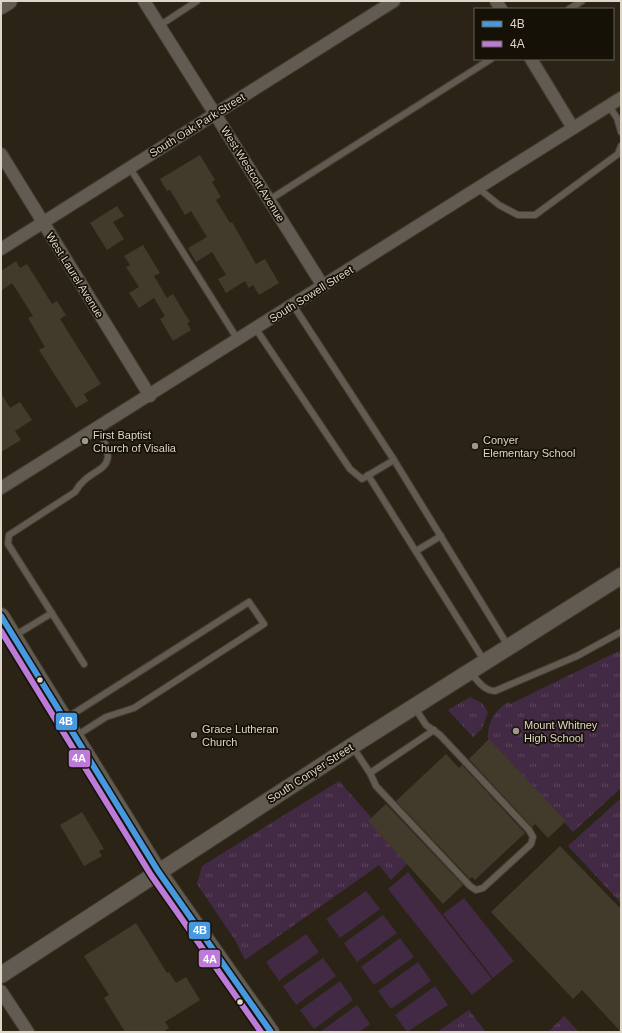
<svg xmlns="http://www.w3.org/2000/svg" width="622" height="1033" font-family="Helvetica,sans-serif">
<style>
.grass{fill:url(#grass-tufts)}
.pitch{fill:#422944}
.building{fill:#423a2a}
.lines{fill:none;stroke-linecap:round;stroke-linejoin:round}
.lane-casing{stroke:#443e34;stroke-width:8}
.street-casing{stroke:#443e34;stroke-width:14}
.secondary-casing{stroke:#443e34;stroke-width:18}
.lane{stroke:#615b51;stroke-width:6}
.street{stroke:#615b51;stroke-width:12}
.secondary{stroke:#615b51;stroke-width:16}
.bus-1-casing{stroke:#161107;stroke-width:9}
.bus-2-casing{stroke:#161107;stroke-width:9}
.bus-1{stroke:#4699e1;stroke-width:6}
.bus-2{stroke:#bd7bd9;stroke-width:6}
.poi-dot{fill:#9f9889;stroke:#161107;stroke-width:1.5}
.bus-dot{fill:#ded6c7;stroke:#161107;stroke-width:1.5}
.labels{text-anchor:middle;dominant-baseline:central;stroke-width:3.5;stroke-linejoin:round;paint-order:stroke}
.street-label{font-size:11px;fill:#ded6c7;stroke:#161107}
.poi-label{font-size:11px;fill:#ded6c7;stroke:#161107;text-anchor:start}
.line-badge{stroke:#161107;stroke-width:1.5}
.badge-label{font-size:11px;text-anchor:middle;font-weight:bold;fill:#fff}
</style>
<defs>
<pattern id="grass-tufts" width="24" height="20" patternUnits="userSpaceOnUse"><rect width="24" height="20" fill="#422944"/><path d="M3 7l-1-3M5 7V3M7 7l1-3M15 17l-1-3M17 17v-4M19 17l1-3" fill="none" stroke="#5d475e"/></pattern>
</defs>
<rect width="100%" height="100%" fill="#2b2416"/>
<g class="grass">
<path d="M621,650v138l-48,44 -85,-92c-1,-17 6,-29 20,-38l2,2z"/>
<path d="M470,697l12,6 6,9 -6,17 -9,8 -25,-27z"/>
<path d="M339,781l71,80 -19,19 -12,-15 -134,95 -10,-20 -38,-56 5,-18z"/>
<path d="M621,798v105l-53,-57z"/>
<path d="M469,1010l17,22h-49z"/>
<path d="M564,1016l15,16h-31z"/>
</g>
<g class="pitch">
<path d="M408,872l84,107 -20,16 -84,-106z"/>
<path d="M366,891l14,18 -40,29 -14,-19z"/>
<path d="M464,898l50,63 -21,17 -50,-64z"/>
<path d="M383,915l14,18 -40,29 -13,-19z"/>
<path d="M306,934l13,18 -40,29 -13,-19z"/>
<path d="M400,938l14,19 -40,28 -13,-18z"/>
<path d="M323,958l13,18 -40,29 -13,-19z"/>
<path d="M418,962l13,19 -40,28 -13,-18z"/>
<path d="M340,981l13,19 -39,29 -14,-19z"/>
<path d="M435,986l13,19 -41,27 -12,-17z"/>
<path d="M357,1005l13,19 -11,8h-39z"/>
</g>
<g class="building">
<path d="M200,155l15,25 -3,2 9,15 -5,3 14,23 2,-1 24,42 9,-5 14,24 -20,12 -6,-10 -4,3 -4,-7 -19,12 -8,-14 8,-4 -14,-23 -16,10 -8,-14 19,-11 -16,-26 -6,4 -15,-25 -3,1 -7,-12z"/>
<path d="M117,206l7,10 -11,6 11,17 -17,11 -17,-27z"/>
<path d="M143,245l17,28 -6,3 13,22 6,-4 17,28 -3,1 4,7 -18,11 -13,-22 5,-3 -11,-18 -15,10 -10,-15 10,-6 -13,-20 4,-2 -6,-9z"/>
<path d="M16,261l4,7 7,-4 25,40 5,-3 9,14 -6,4 41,65 -17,10 4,7 -12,7 -37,-58 6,-3 -17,-29 5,-2 -21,-33 -11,8v-20z"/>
<path d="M1,393l9,15 10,-6 12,18 -17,11 6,9 -20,12z"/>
<path d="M489,739l77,82 -18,17 -13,-14 -3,3 -63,-68z"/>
<path d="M446,754l13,14 3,-3 63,68 -50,47 -3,-3 -2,2 -74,-78z"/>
<path d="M386,804l77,81 -20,19 -75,-83z"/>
<path d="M82,812l22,37 -5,2 3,5 -18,10 -24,-41z"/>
<path d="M560,846l61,63v123l-39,-42 -9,9 -82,-87z"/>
<path d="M136,923l31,50 2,-1 7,11 10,-6 14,23 -35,22 4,6 -6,4h-38l-21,-34 5,-3 -25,-39z"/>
</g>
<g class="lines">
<defs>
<g id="lane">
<path d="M569,9l13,-8"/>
<path d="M159,26l38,-25"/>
<path d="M609,106l8,12 4,14"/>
<path d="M130,168l108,172"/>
<path d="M478,188l21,17 19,10h17l83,-61 3,-8"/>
<path d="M269,200l222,-141"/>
<path d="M293,305l101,155 114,186"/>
<path d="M256,329l94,140 12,10 32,-19"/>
<path d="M368,475l117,187"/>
<path d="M416,551l25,-15"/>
<path d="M14,636l38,-23"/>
<path d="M84,664l-76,-120 1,-9 66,-43c17,-30 49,-15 23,-64"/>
<path d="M470,672c7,8 14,19 25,19l82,-35 44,-24"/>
<path d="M65,719l184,-117 15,22 -130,84 -28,9 -30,19"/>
<path d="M352,746l18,27 6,13 94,100 6,4 7,-2 48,-44 2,-7 -4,-7 -89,-95 -14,-10 -11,-17"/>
<path d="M370,773l64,-43"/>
</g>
<g id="street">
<path d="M144,1l179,285"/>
<path d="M496,1l5,8"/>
<path d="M531,59l42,69"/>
<path d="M1,154l149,242"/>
<path d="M1,249l393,-248"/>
<path d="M1,488l620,-390"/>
<path d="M1,991l27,41"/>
</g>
<g id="secondary">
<path d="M1,6l8,-5"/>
<path d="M1,616l157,255 113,161"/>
<path d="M1,975l351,-229 269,-170"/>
</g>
</defs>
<use href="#lane" class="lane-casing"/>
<use href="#street" class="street-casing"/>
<use href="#secondary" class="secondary-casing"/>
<use href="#lane" class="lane"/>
<use href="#street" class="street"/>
<use href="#secondary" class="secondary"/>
<defs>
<path id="bus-1" d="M1,616l157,255 113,161"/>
<path id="bus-2" d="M1,631l150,244 110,157"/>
</defs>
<use href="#bus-1" class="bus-1-casing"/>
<use href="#bus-2" class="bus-2-casing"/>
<use href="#bus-1" class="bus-1"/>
<use href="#bus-2" class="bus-2"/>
</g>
<g class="poi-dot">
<circle cx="85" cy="441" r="4"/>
<circle cx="475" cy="446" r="4"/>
<circle cx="516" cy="731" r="4"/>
<circle cx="194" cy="735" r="4"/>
</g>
<g class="bus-dot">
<circle cx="40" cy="680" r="3.5"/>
<circle cx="240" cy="1002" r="3.5"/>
</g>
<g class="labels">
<g class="street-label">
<text transform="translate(197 125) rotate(-32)">South Oak Park Street</text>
<text transform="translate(253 174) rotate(58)">West Westcott Avenue</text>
<text transform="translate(75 275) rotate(58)">West Laurel Avenue</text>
<text transform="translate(311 294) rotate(-32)">South Sowell Street</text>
<text transform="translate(310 773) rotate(-33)">South Conyer Street</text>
</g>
<g class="poi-label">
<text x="93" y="435">First Baptist<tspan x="93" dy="13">Church of Visalia</tspan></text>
<text x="483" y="440">Conyer<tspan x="483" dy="13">Elementary School</tspan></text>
<text x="524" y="725">Mount Whitney<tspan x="524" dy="13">High School</tspan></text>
<text x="202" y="729">Grace Lutheran<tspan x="202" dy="13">Church</tspan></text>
</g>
</g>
<g class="line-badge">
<rect x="55" y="712" width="23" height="19" rx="4" fill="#4699e1"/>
<rect x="68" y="749" width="23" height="19" rx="4" fill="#bd7bd9"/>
<rect x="188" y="921" width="23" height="19" rx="4" fill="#4699e1"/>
<rect x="198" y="949" width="23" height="19" rx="4" fill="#bd7bd9"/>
</g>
<g class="badge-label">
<text x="66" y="725">4B</text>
<text x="79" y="762">4A</text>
<text x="200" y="934">4B</text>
<text x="210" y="963">4A</text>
</g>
<rect width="622" height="1033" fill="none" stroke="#ded6c7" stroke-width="4"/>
<rect x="474" y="8" width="140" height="52" fill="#161107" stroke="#666054"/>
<rect x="482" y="21" width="20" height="6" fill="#4699e1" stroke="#666054"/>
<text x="510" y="28" font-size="12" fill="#ded6c7">4B</text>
<rect x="482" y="41" width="20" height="6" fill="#bd7bd9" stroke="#666054"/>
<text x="510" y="48" font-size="12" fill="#ded6c7">4A</text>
</svg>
